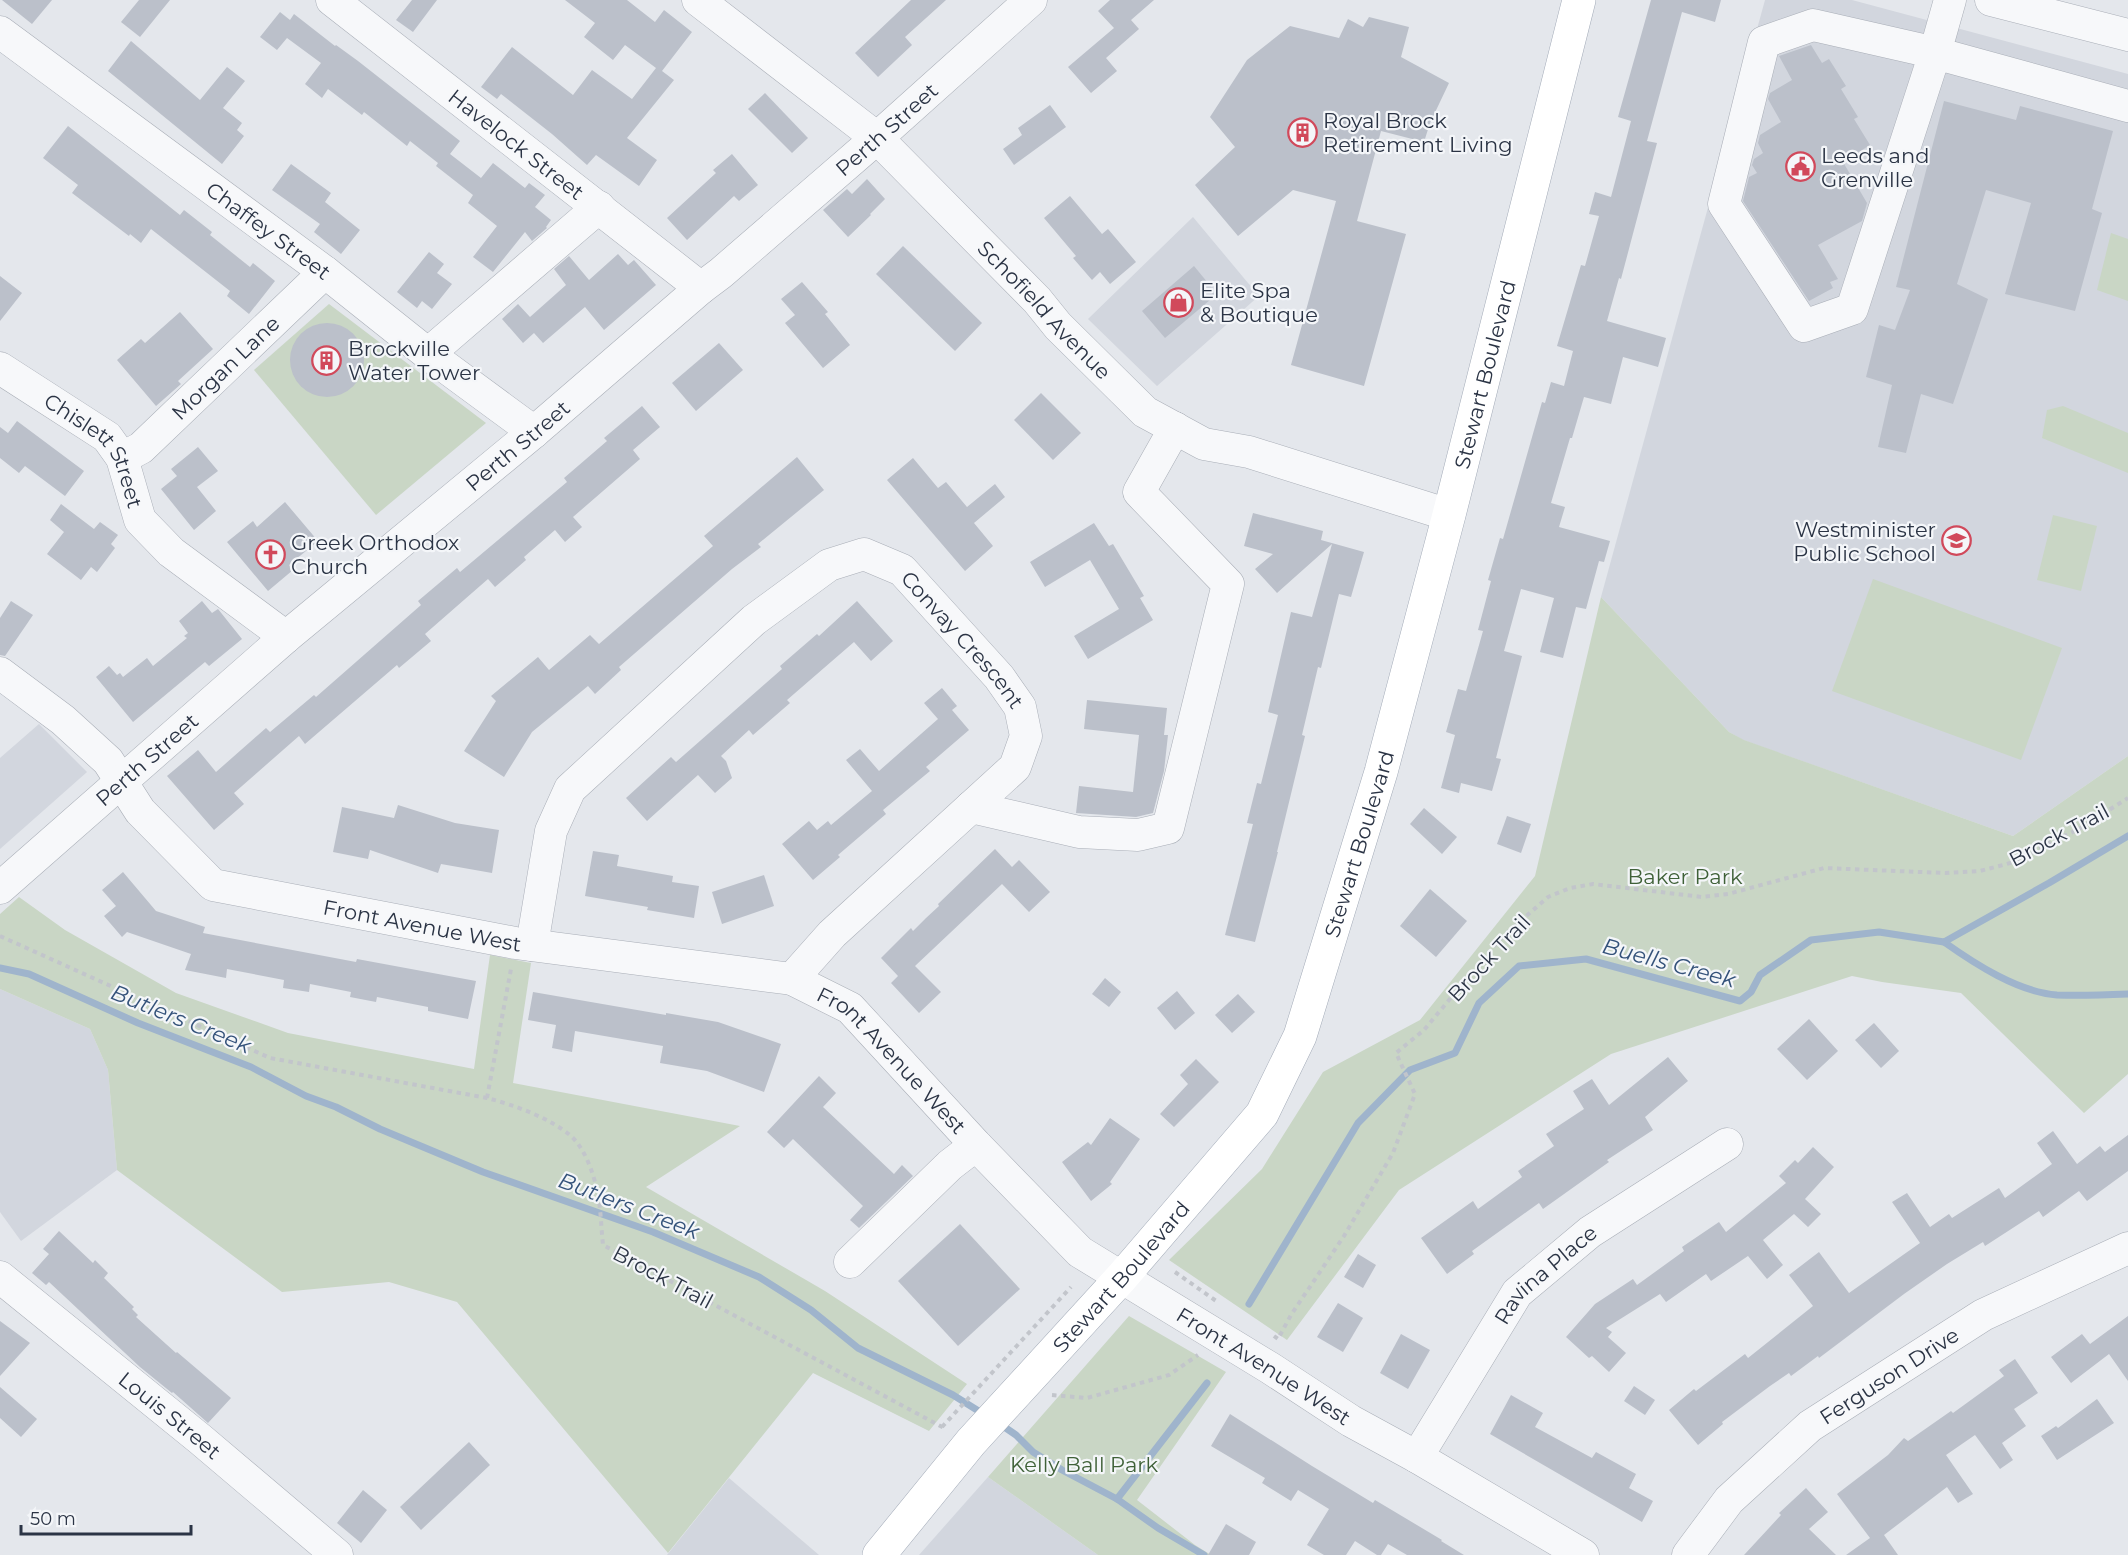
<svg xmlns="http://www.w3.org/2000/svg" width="2128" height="1555" font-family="Montserrat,sans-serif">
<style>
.built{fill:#d2d6de}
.green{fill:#c9d6c5}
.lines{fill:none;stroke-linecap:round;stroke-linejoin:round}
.stream{stroke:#9fb4cc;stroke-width:7}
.building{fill:#bbc0ca}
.minor-casing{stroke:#a9aeb7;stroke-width:33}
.major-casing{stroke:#a3abb8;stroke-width:34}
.path{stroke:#c2c5cb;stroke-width:4;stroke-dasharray:4.5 4.5;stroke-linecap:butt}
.minor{stroke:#f7f8fa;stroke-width:32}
.major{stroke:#fff;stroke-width:33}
.labels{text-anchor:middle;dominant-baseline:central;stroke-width:4.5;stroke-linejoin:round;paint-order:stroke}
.poi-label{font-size:21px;fill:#2b3445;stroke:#f4f6f9;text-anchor:start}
.street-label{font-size:21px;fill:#2b3445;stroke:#f4f6f9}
.park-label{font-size:21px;fill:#3f6138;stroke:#f4f6f9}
.water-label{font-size:22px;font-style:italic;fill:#34527a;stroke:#f4f6f9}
</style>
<rect width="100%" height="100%" fill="#e4e7ec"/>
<g class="built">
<path d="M1765,0h87l276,74v682l-115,80 -270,-96 -14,-8 -128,-135z"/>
<path d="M1193,217l55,66 12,12 -103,91 -69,-67z"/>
<path d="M39,724l48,48 -87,77v-91z"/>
<path d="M0,989l90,40 18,41 9,100 -96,71 -21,-29z"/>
<path d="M988,1477l110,78h-179z"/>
<path d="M729,1478l90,77h-152z"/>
</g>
<g class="green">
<path d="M2111,233l17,6v62l-31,-11z"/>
<path d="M329,304l157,119 -110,92 -122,-145z"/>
<path d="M2063,406l65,27v40l-86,-35 5,-28z"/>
<path d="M2053,515l44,11 -16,65 -44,-11z"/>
<path d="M1873,579l189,69 -41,112 -189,-69z"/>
<path d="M1601,597l128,135 15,8 269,96 115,-80v318l-44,39 -123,-120 -79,-11 -30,-6 -241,78 -212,136 -112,150 -118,-80 93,-91 61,-97 97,-52 115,-144z"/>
<path d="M19,897l46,33 111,63 112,40 186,36 16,-114 41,8 -18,120 227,43 -94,61 179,104 142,93 -38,47 -116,-58 -145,180 -211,-251 -68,-20 -107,10 -165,-122 -9,-100 -18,-41 -90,-40v-75z"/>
<path d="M1129,1316l97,56 -89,128 58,45 16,10h-113l-110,-78z"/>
</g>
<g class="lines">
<g class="stream">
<path d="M1944,942c31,22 74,50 113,53 24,1 48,0 71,-1"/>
<path d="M0,968l29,6 109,49 113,44 55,29 30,11 44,22 103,43 170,60 106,45 52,33 47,38 95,47 32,20"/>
<path d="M1249,1304l109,-181 52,-53 45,-17 24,-50 40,-37 67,-7 154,42 11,-9 9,-17 51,-35 68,-8 65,10 105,-59 79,-47"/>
<path d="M1000,1424l16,11 17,17 29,18 55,29 41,29 46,27"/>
<path d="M1117,1499l90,-116"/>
</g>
</g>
<g class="building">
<path d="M2,0h50l-20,24z"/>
<path d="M139,0h31l-30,37 -19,-15z"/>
<path d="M412,0h25l-24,32 -17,-12z"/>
<path d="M565,0h62l28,22 9,-12 28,22 -30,39 12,9 -47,58 30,22 -18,26 -43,-31 -9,10 -35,-31 -51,-40 -4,5 -16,-12 31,-40 61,48 19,-25 40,29 24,-31 -31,-23 -12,15 -29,-23 11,-14z"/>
<path d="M911,0h35l-41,37 7,8 -34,32 -23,-24z"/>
<path d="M1110,0h44l-23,20 8,9 -33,29 11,13 -26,22 -23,-26 46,-39 -16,-17z"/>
<path d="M1651,0h70l-6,22 -33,-10 -35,129 10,2 -36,136 -2,-1 -12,43 59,17 -8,29 -35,-10 -12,47 -27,-7 -12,41h-2l-19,65 14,4 -6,20 51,14 -6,21 -5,-1 -13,48 -10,-2 -13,51 -23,-6 14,-54 -33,-9 -17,62 18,5 -26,102 5,1 -9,32 -31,-8 -2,10 -18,-5 14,-53 -9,-3 12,-43 8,2 17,-60 -5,-1 13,-49 -3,-1 12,-42 3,1 39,-137 3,1 6,-21 13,4 9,-35 -16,-5 24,-81 4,1 14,-50 -10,-2 6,-22 16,5 20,-76 -13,-4z"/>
<path d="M280,12l10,8 4,-6 41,32 1,-1 22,16 102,80 -10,13 31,24 12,-15 32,25 4,-5 16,12 -10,12 16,13 -5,7 1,1 -15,13 -7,-9 -32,40 -20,-15 24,-31 -29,-23 5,-8 -37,-29 2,-3 -28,-22 -3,5 -43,-34 -2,3 -34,-26 -6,9 -17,-14 16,-21 -34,-25 -10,12 -17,-13z"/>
<path d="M1369,17l40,10 -8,30 48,26 -19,40 -6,19 -43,-11 -24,90 49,13 -42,152 -73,-21 45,-164 -43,-11 -55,46 -43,-51 40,-38 -25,-30 37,-57 43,-34 49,12 9,-19 15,8z"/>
<path d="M131,41l69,59 27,-33 18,14 -22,27 19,15 -5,7 7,6 -22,28 -114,-93z"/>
<path d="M1811,45l11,18 7,-4 17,27 -5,3 17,28 -4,2 16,26 -27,17 24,41 -5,18 -44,24 20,34 -8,3 3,6 -24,13 -66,-100 6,-24 8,-4 -5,-8 2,-6 9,-6 -5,-10 2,-8 21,-13 -13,-23 2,-6 22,-13 -13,-24z"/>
<path d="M765,93l43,45 -16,15 -44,-44z"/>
<path d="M1944,101l72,19 4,-14 93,25 -21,78 10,4 -27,98 -70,-17 26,-91 -45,-13 -29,94 31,15 -35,105 -32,-10 -15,59 -28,-6 14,-62 -26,-8 13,-52 16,5 15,-40 -14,-3z"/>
<path d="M1050,105l16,22 -52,38 -11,-16 19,-14 -4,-7z"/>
<path d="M68,126l112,89 4,-5 28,22 -2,3 40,32 3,-4 22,18 -26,33 -22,-18 3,-5 -79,-62 -10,14 -11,-9 -1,2 -57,-43 6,-8 -35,-27z"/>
<path d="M732,154l26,31 -19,16 -5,-5 -47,44 -20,-22 49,-45 -3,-3z"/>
<path d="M291,164l40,29 -6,9 35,28 -19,24 -27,-22 6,-8 -48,-34z"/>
<path d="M867,179l18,20 -15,15 1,1 -23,22 -25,-27 24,-21 5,5z"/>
<path d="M1070,196l32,38 6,-5 28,33 -26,22 -10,-12 -8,8 -19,-22 3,-2 -32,-38z"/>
<path d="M903,246l79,77 -27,28 -79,-77z"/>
<path d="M429,252l15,12 -7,9 15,11 -20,25 -10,-8 -5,7 -20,-16z"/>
<path d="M618,254l10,11 6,-5 22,25 -52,45 -19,-23 -42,36 -9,-10 -11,10 -21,-24 16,-15 12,13 36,-32 -12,-16 15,-13 20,24z"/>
<path d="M1194,266l23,28 -52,44 -23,-27z"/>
<path d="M0,276l22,17 -22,28z"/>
<path d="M802,282l26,30 -3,2 25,31 -27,23 -38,-45 10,-8 -14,-16z"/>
<path d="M180,312l33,37 -35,32 3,3 -25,22 -39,-46 24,-21 4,4z"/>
<circle cx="327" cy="360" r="37"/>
<path d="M719,343l24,27 -47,41 -24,-28z"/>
<path d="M1041,393l40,40 -28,27 -39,-40z"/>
<path d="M642,406l18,21 -27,23 7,9 -67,58 9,10 -17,15 -10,-12 -31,27 2,3 -31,27 -7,-8 -63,55 6,7 -32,27 -2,-3 -92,79 -6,-8 -65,57 10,11 -30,26 -47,-54 31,-26 18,22 50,-44 4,4 44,-37 2,2 105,-92 -3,-4 39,-33 3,4 107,-90 -3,-4 43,-37 -3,-3z"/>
<path d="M17,421l67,50 -19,25 -40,-30 -6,7 -19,-15v-31l8,6z"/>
<path d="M198,447l20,24 -21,16 19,24 -22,19 -33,-41 16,-13 -6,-7z"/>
<path d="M797,457l27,33 -66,54 3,3 -29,22 -113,98 2,3 -26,24 -7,-8 -56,46 -28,45 -40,-26 32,-50 -5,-5 47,-39 11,13 41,-35 9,9 114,-98 -9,-10z"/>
<path d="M913,458l25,30 8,-6 21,25 28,-23 10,13 -31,26 19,23 -28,25 -78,-91z"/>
<path d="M285,502l33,39 -29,24 4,5 -25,21 -41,-49 26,-21 4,6z"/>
<path d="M61,504l33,25 6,-7 18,13 -7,9 4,4 -18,24 -6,-5 -10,13 -34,-26 17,-22 -14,-12z"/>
<path d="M1253,513l70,18 -2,9 43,12 -13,45 -12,-3 -18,74 -3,-1 -16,68 3,1 -28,116h1l-23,90 -30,-7 28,-111 -6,-1 10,-40 4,1 17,-69 -10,-3 23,-100 21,5 20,-73 -55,49 -22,-24 18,-15 -29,-8z"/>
<path d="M1094,523l15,23 4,-2 31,52 -4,2 13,22 -65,39 -14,-23 45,-27 -29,-49 -45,27 -15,-25z"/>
<path d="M11,601l22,14 -28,41 -5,-1v-37z"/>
<path d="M202,601l10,12 6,-4 24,30 -33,27 -4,-4 -72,60 -37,-45 13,-11 8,9 3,-2 3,4 24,-19 6,8 34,-28 -3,-2 4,-3 -9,-12z"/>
<path d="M857,601l36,40 -22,20 -17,-19 -67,58 3,3 -37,32 -4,-5 -28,26 5,5 6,17 -17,15 -17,-18 -51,46 -21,-23 45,-41 5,5 106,-93 -2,-3 37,-32 2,2z"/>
<path d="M942,688l15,18 -5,4 17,20 -43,37 4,4 -47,39 3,4 -48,41 2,2 -27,23 -31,-36 27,-23 8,9 11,-9 3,4 41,-34 -26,-31 14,-11 19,22 59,-52 -14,-16z"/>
<path d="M1087,700l80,8 -3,27h4l-4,36 -11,42 -17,4 -60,-4 3,-27 54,6 6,-57 -55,-6z"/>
<path d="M398,805l57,18 44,7 -7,43 -51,-9 -3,9 -68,-23 -2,9 -35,-7 9,-45 52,11z"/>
<path d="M1424,808l33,29 -15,17 -32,-30z"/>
<path d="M1507,816l24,8 -10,29 -24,-9z"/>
<path d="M995,849l17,18 7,-7 31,32 -21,20 -27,-28 -87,82 26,26 -22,21 -28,-30 7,-7 -17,-18 30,-30 2,3 13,-13 13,-12 -1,-2z"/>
<path d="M593,851l26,4 -2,11 56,10 -1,6 27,4 -5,32 -47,-8 1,-3 -63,-11z"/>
<path d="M123,872l33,39 49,16 -2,6 153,29 1,-3 119,22 -8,38 -40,-8v-4l-51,-10 -1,5 -26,-5 1,-5 -41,-8 -1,8 -26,-4 1,-8 -57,-11 -1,9 -41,-8 6,-16 -64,-22 -5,5 -18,-21 12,-10 -14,-16z"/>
<path d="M764,875l10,31 -52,18 -10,-32z"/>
<path d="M1430,889l37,32 -31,36 -36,-31z"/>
<path d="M1105,978l16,14 -12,15 -17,-13z"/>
<path d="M1177,991l18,22 -20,17 -18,-22z"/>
<path d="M533,992l133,23v-2l52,9 63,22 -17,48 -57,-21 -47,-8 3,-17 -88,-15 -3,21 -20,-4 4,-23 -28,-5z"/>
<path d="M1238,994l17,18 -23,21 -17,-18z"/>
<path d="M1809,1019l29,32 -31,29 -30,-31z"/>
<path d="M1874,1023l25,28 -18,17 -26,-28z"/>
<path d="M1668,1057l20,24 -43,36 8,13 -46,30 2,2 -66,47 -4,-6 -67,48 2,3 -27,20 -26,-36 52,-37 5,8 44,-32 -4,-6 36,-25 -8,-12 38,-25 -11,-18 19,-12 17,26z"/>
<path d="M1196,1059l23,23 -45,45 -14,-13 28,-30 -8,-9z"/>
<path d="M819,1076l17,17 -13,14 71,67 8,-9 11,11 -54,52 -9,-8 13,-14 -70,-67 -9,9 -17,-16z"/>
<path d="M1110,1118l30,21 -30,43 2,2 -21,17 -29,-39 26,-20 3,3z"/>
<path d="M2053,1131l24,33 23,-18 5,6 23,-17v36l-41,30 -8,-10 -36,26 -4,-6 -54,35 -2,-4 -36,22 -43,30 -85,64 -1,-2 -27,20 -2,-3 -19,13 -48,36 1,2 -25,21 -29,-35 25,-21 2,2 49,-37 3,4 65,-52 -24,-31 30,-23 30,41 71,-50 -28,-41 15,-9 23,34 19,-13 3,4 47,-30 6,10 47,-34 -15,-21z"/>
<path d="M1813,1147l21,20 -29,32 16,15 -13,13 -14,-13 -31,26 20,25 -16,14 -19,-23 -37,25 -5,-7 -40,28 -6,-8 -54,34 6,4 -4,5 18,16 -17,19 -17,-16 -3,2 -23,-21 29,-33 38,-25 4,6 47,-34 -2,-4 37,-25 7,10 60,-49 -7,-7 16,-16 3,3z"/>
<path d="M960,1224l60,65 -62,57 -60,-65z"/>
<path d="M59,1231l34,32 2,-3 13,13 -4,5 30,29 -2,2 6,6 -2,2 40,36 1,-1 54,46 -23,25 -35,-31 -1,1 -32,-26 -91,-85 -3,3 -14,-12 17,-19 -6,-5z"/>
<path d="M1358,1254l18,11 -13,23 -19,-11z"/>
<path d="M1338,1303l25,15 -20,34 -26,-15z"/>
<path d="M2128,1316v65l-19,-27 -38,29 -20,-26 31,-23 8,10z"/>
<path d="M0,1321l30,22 -30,33z"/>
<path d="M1401,1334l29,16 -22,39 -28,-16z"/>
<path d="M2015,1359l23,34 -24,16 12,17 -24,17 11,17 -13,9 -25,-34 -29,20 27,39 -15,9 -11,-16 -63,48 14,20h-52l24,-17 -33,-44 51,-39 16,-17 4,3 43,-30 2,2 51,-37 -5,-6z"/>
<path d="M1634,1386l21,14 -10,15 -21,-14z"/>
<path d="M0,1387l37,32 -16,18 -21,-19z"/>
<path d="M1511,1395l32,18 -8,14 57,31 4,-6 40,22 -7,14 24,13 -11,21 -152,-88z"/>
<path d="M2097,1399l17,24 -57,37 -16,-24 15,-10 2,2z"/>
<path d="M1230,1414l82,52 61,37 2,-3 67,40 -1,1 23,14h-57l-19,-11 -7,11h-4l-22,-14 -9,14h-22l-17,-10 22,-36 -31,-19 -7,11 -29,-18 3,-5 -54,-32z"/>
<path d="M469,1442l21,23 -69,65 -21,-23z"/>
<path d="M1806,1488l22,24 -19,17 27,26h-92l37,-40 -2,-2z"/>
<path d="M363,1490l24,20 -26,33 -24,-20z"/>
<path d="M1226,1524l30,18 -7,13h-41z"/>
</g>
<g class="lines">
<defs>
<g id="minor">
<path id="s1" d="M332,0l369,288"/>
<path id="s2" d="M698,0l179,138 160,162 21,26 87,86 59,32 45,8 200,63"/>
<path d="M1950,0l-15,53 -83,256 -48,17 -80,-122 40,-162 49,-17 110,25 12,3 193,53"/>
<path d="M1991,0l137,35"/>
<path id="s3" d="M0,32l325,240 103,82 106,78"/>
<path d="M428,354l171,-147"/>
<path id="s4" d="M0,368l107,69 15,21 18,62 31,32 115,85"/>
<path id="s5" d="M122,458l19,-10 184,-176"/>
<path id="s6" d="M0,673l63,47 45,41 32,50 73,74 302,58 277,36 58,29 126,137 104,107 190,116 81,53 66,36 166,98"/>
<path d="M971,807l108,25 59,3 30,-7 60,-244 -89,-92 36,-64"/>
<path id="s7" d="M0,888l286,-251 248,-205 167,-144 20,-15 156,-135 154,-138"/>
<path id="s8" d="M532,945l19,-114 19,-42 184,-169 75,-55 35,-11 38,16 97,107 21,30 6,29 -11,31 -183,167 -40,45"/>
<path d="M850,1262l100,-97 26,-20"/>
<path id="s9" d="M0,1277l200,162 137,116"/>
<path id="s10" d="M1417,1457l100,-164 73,-61 137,-88"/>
<path id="s11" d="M1688,1555l41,-55 81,-74 173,-111 145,-67"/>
</g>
<g id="major">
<path id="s12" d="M879,1555l92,-113 151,-165 140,-163 38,-78 81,-264 68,-257 130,-515"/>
</g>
</defs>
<use href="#minor" class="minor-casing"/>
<use href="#major" class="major-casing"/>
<g class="path">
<path d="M0,936l270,122 217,40c27,7 63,20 84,38 14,13 22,36 26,54 4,18 4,37 6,55l343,184"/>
<path d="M487,1098l24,-129"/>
<path d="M1175,1272l44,31"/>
<path d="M1274,1336l4,3 13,-24 53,-79 49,-83 22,-59 -19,-41 28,-23 76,-91 48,-42 22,-9 23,-4 109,13 26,-3 96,-26 121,5 35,-2 38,-10 33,-19 28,-13 49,-31"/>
<path d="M1052,1395l35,3 82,-23 29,-20"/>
<path d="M942,1427l129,-140"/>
</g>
<use href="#minor" class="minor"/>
<use href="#major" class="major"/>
</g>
<defs>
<symbol id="building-ring" viewBox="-11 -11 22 22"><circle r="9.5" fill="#f4f6f9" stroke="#d1495b" stroke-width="1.5"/><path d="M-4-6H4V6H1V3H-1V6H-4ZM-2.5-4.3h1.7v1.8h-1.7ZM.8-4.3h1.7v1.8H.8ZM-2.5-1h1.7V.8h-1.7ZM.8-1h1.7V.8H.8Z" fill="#d1495b"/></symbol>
<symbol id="civic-ring" viewBox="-11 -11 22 22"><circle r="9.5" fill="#f4f6f9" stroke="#d1495b" stroke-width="1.5"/><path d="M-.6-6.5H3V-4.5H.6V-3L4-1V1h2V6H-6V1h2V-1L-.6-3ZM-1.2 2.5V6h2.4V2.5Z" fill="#d1495b"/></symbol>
<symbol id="shop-ring" viewBox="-11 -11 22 22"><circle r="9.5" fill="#f4f6f9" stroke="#d1495b" stroke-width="1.5"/><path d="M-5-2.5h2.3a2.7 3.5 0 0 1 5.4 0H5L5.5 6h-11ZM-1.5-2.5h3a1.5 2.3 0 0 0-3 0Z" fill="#d1495b"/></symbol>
<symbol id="school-ring" viewBox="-11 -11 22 22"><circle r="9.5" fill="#f4f6f9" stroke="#d1495b" stroke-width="1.5"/><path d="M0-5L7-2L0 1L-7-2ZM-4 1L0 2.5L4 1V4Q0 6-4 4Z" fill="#d1495b"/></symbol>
<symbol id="church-ring" viewBox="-11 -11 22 22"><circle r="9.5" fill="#f4f6f9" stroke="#d1495b" stroke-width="1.5"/><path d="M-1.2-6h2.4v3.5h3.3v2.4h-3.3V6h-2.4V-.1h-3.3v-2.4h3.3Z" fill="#d1495b"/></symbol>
</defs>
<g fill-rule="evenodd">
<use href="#building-ring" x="1286" y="116" width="33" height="33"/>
<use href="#civic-ring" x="1784" y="150" width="33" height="33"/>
<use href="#shop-ring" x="1162" y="286" width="33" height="33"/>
<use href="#building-ring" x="310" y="344" width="33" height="33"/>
<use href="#school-ring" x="1940" y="524" width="33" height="33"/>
<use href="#church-ring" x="254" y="538" width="33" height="33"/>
</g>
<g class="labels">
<g class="poi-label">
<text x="1323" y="120">Royal Brock<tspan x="1323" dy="24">Retirement Living</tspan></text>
<text x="1821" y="155">Leeds and<tspan x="1821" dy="24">Grenville</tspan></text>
<text x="1200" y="290">Elite Spa<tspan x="1200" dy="24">&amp; Boutique</tspan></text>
<text x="348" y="348">Brockville<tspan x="348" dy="24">Water Tower</tspan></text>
<text x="1936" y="529" text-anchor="end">Westminister<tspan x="1936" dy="24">Public School</tspan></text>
<text x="291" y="542">Greek Orthodox<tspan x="291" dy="24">Church</tspan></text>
</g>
<g class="street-label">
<text stroke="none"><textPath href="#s7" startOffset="1167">Perth Street</textPath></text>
<text stroke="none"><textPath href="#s1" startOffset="234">Havelock Street</textPath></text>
<text stroke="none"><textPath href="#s3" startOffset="334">Chaffey Street</textPath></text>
<text stroke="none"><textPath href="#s2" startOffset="466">Schofield Avenue</textPath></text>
<text stroke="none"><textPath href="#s5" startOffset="138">Morgan Lane</textPath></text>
<text stroke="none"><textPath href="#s12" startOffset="1358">Stewart Boulevard</textPath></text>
<text stroke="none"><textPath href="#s7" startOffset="681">Perth Street</textPath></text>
<text stroke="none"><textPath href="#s4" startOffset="130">Chislett Street</textPath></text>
<text stroke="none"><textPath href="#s8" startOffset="675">Convay Crescent</textPath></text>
<text stroke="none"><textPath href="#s7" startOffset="195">Perth Street</textPath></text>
<text transform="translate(2059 835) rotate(-28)">Brock Trail</text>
<text stroke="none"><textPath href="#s12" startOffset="872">Stewart Boulevard</textPath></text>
<text stroke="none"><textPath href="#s6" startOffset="516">Front Avenue West</textPath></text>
<text transform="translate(1489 958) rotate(-47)">Brock Trail</text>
<text stroke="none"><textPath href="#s6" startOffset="1020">Front Avenue West</textPath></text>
<text stroke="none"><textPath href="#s12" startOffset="369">Stewart Boulevard</textPath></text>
<text transform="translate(663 1277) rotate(28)">Brock Trail</text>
<text stroke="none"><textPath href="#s10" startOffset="225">Ravina Place</textPath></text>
<text stroke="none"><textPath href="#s6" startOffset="1506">Front Avenue West</textPath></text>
<text stroke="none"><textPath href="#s11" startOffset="272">Ferguson Drive</textPath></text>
<text stroke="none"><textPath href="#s9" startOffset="219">Louis Street</textPath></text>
</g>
<g class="park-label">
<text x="1685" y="876">Baker Park</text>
<text x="1084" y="1464">Kelly Ball Park</text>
</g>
<g class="water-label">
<text transform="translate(1669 963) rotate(15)">Buells Creek</text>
<text transform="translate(181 1019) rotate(22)">Butlers Creek</text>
<text transform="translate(629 1206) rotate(21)">Butlers Creek</text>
</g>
</g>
<path d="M21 1525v9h170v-9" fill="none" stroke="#2b3445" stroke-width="3"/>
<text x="30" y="1525" font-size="18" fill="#2b3445" stroke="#f4f6f9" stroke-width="4.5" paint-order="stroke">50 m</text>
</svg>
